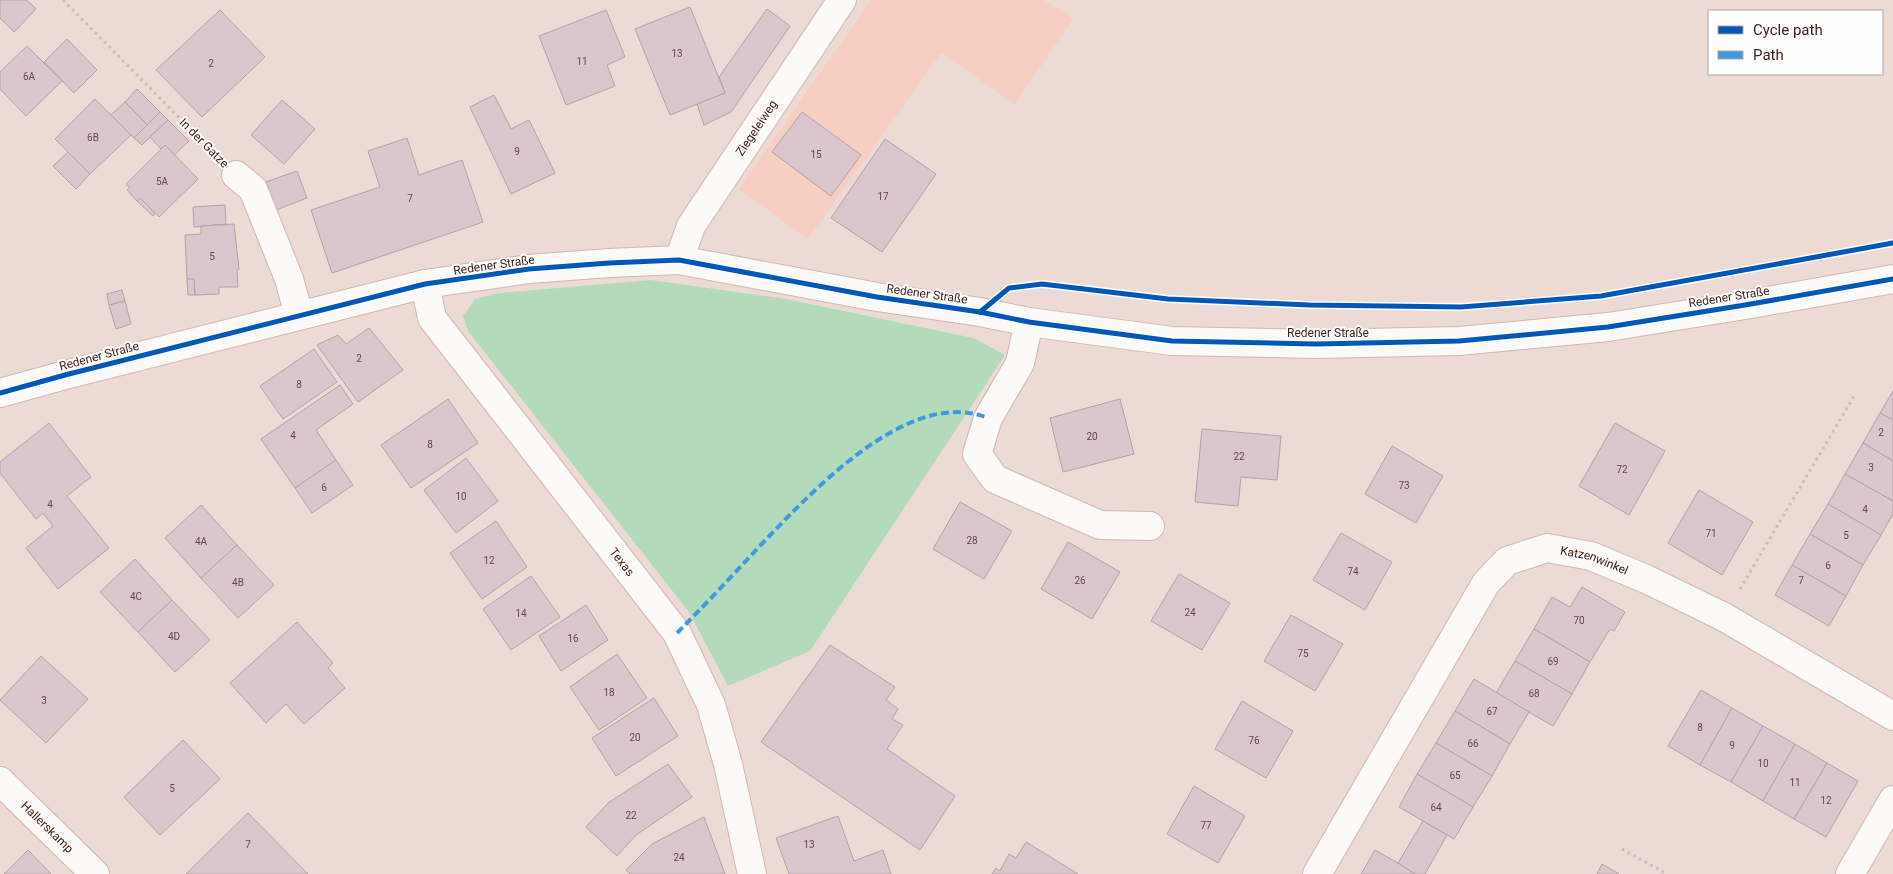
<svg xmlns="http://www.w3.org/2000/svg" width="1893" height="874" font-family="Roboto,sans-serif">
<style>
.built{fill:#f6cec2}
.green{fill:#b4dabc}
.building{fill:#dcc6cd;stroke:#b5a0a7}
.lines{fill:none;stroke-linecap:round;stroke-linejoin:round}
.minor-casing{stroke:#d0b7b0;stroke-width:30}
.path{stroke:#c7bcb9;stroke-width:3;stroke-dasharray:2.5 4;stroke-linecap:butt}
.minor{stroke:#fcf9f9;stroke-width:28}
.quiet{stroke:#3f9bde;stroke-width:4;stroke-dasharray:8 4;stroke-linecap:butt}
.cycleway-casing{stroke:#fefefe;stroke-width:8}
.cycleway{stroke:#0057b8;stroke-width:5}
.labels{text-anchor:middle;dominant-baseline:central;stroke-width:4;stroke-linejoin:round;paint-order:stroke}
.number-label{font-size:10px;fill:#654742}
.street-label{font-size:12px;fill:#3d1d14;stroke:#fefefe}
</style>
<rect width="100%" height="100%" fill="#ecdad4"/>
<path class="built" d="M871,0h173l29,19 -58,85 -74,-51 -133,186 -69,-50z"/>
<path class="green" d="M651,280l135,19 187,39 32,17 -195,296 -82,35 -39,-74 -221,-281 -5,-15 12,-17 24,-6z"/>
<g class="building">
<path d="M0,0h27l9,9 -22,23 -14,-14z"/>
<path d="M690,7l35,86 -55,22 -35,-86z"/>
<path d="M767,9l23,17 -59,86 -27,13 -7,-21 28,-11 -6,-16z"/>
<path d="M220,10l45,47 -63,60 -46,-47z"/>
<path d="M606,10l19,47 -18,8 8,21 -49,19 -27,-69z"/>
<path d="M67,39l30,31 -23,23 -30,-31z"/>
<path d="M27,46l35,35 -36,35 -26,-27v-17z"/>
<path d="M137,89l23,23 -13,13 -22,-23z"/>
<path d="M494,95l17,34 18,-9 26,53 -44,21 -41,-87z"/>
<path d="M95,99l36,36 -41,39 -35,-35z"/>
<path d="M282,100l33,29 -31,35 -33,-29z"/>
<path d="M125,102l22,23 -13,13 -23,-23z"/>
<path d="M160,112l8,8 -26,25 -8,-7z"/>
<path d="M802,112l59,43 -30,41 -59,-44z"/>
<path d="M168,120l21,21 -15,14 -9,-10 -4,4 -11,-12z"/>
<path d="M407,138l12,37 43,-15 21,62 -151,51 -21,-63 69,-23 -12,-36z"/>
<path d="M885,139l51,35 -54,78 -51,-34z"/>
<path d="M165,145l33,34 -39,38 -19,-19 -3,3 -10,-11 3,-3 -4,-3z"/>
<path d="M68,152l22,22 -14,15 -23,-23z"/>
<path d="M297,171l10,27 -31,12 -10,-28z"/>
<path d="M140,198l15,15 -2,3 -16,-15z"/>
<path d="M225,205l1,19 -32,3 -1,-20z"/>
<path d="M234,224l5,45 -2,1 1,17h-19v7l-24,1 -1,-16h-7l-2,-44 16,-1v-8z"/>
<path d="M187,279h7l1,16h-7z"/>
<path d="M122,290l3,11 -16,4 -2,-11z"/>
<path d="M125,301l6,23 -15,5 -7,-24z"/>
<path d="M369,328l34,42 -45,32 -41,-57 21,-10 8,9z"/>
<path d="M314,349l23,33 -54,37 -23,-33z"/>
<path d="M340,385l13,19 -37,26 20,30 -41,28 -34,-49z"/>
<path d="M1893,391v29l-13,-7z"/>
<path d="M448,399l30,44 -67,45 -30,-43z"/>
<path d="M1120,399l14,55 -71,18 -13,-54z"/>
<path d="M1880,413l13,7v41l-30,-18z"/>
<path d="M49,423l42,54 -24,19 42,52 -51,41 -32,-41 27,-22 -10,-13 -7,6 -36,-46v-11z"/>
<path d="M1615,423l50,28 -36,64 -50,-29z"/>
<path d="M1202,429l79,7 -4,44 -36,-3 -3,29 -43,-4z"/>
<path d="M1863,443l30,18v40l-48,-27z"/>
<path d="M1392,446l51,30 -27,47 -51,-29z"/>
<path d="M466,458l32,43 -42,32 -32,-43z"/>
<path d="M336,460l17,25 -41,28 -17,-25z"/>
<path d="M1845,474l48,27v13l-12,21 -53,-31z"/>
<path d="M1699,490l54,32 -31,53 -54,-32z"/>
<path d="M960,502l52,29 -28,48 -51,-30z"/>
<path d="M1828,504l53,31 -18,30 -53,-31z"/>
<path d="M201,505l36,40 -36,33 -36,-40z"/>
<path d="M496,521l31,46 -45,32 -32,-46z"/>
<path d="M1341,533l51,29 -27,48 -52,-30z"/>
<path d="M1810,534l53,31 -17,31 -54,-31z"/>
<path d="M1068,542l52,30 -28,47 -51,-30z"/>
<path d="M237,545l37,40 -36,33 -37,-40z"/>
<path d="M135,559l37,41 -34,32 -38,-40z"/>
<path d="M1792,565l54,31 -17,30 -54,-31z"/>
<path d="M1179,574l51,29 -28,47 -51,-29z"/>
<path d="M531,576l29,41 -49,33 -28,-41z"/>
<path d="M1582,587l43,25 -11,19 -4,-2 -20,33 -56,-33 18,-32 18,10z"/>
<path d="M172,600l38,40 -35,32 -37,-40z"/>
<path d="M586,605l22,35 -47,31 -22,-35z"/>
<path d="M1291,615l52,29 -28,47 -51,-30z"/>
<path d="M297,622l36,41 -5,5 17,20 -41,36 -18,-20 -20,19 -36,-40z"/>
<path d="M1534,629l56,33 -18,32 -57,-33z"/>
<path d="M830,645l65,42 -9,13 12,9 -6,10 11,6 -16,24 68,47 -35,54 -159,-108z"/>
<path d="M617,654l30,44 -48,32 -29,-43z"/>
<path d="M41,656l47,43 -42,44 -46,-43z"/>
<path d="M1515,661l57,33 -19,32 -57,-33z"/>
<path d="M1474,679l55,33 -19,32 -55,-33z"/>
<path d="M1701,690l31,18 -32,57 -32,-19z"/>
<path d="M654,698l24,38 -62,40 -24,-38z"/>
<path d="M1242,701l51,30 -27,47 -51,-29z"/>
<path d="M1732,708l31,18 -32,56 -31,-17z"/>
<path d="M1455,711l55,33 -18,32 -56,-33z"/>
<path d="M1763,726l32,18 -32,57 -32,-19z"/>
<path d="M183,740l37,39 -60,56 -36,-38z"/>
<path d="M1436,743l56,33 -19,31 -56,-33z"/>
<path d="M1795,744l32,19 -33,56 -31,-18z"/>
<path d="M1827,763l31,18 -32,56 -32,-18z"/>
<path d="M668,764l24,33 -56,38 -19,21 -31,-29 22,-24z"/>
<path d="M1417,774l56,33 -19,32 -55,-32z"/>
<path d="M1194,786l51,30 -27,47 -51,-29z"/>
<path d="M248,813l60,61h-122z"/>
<path d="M838,816l16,45 29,-11 8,24h-102l-13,-36z"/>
<path d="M704,817l21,57h-95l-4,-4 26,-26z"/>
<path d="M1423,821l24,14 -22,39h-10l-17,-11z"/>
<path d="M1026,842l52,32h-86l4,-6 4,3 9,-17 7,4z"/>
<path d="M28,850l23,24h-47z"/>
<path d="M1375,850l23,13 17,11h-54z"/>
<path d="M1602,864l17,10h-22z"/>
</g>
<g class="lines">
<defs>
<g id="minor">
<path d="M236,175l17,14 36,90 10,36"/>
<path id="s1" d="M679,260l12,-34 151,-226"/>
<path id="s2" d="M425,284l7,34 245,315 34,72 17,59 24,110"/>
<path d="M1029,322l-9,41 -32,55 -11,36 18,25 105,46 50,1"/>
<path d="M0,393l65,-18 360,-91 104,-15 80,-6 70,-3 198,37 103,15 49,10 143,19 144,3 143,-3 149,-14 137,-22 148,-26"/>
<path id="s3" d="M0,781l95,93"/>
<path id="s4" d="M1317,874l169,-291 21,-22 40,-13 44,8 55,23 78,38 169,99"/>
<path d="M1850,874l43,-74"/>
</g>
</defs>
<use href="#minor" class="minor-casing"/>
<g class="path">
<path d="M63,0l151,153"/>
<path d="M1740,589l114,-193"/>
<path d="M1622,849l45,25"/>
</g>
<use href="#minor" class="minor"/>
<path class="quiet" d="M677,633c27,-27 53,-55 79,-83 50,-52 151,-165 232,-132"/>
<defs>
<g id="cycleway">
<path d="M980,312l29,-24 33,-4 126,15 141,6 152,2 140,-11 292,-53"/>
<path d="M0,393l65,-18 360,-91 104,-15 80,-6 70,-3 198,37 103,15 49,10 143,19 144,3 143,-3 149,-14 137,-22 148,-26"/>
</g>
</defs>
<use href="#cycleway" class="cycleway-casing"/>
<use href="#cycleway" class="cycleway"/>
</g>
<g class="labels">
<g class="number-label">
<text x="677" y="53">13</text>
<text x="582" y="61">11</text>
<text x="211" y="63">2</text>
<text x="29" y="76">6A</text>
<text x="93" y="137">6B</text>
<text x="517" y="151">9</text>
<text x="816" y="154">15</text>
<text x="162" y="181">5A</text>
<text x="883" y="196">17</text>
<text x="410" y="198">7</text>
<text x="212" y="256">5</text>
<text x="359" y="358">2</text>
<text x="299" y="384">8</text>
<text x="1881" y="432">2</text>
<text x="293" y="435">4</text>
<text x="1092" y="436">20</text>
<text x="430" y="444">8</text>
<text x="1239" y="456">22</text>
<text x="1871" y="467">3</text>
<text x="1622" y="469">72</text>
<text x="1404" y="485">73</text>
<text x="324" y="487">6</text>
<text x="461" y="496">10</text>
<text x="50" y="504">4</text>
<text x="1865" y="509">4</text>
<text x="1711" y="533">71</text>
<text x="1846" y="535">5</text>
<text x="972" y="540">28</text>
<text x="201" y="541">4A</text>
<text x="489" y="560">12</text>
<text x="1828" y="565">6</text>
<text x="1353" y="571">74</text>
<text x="1080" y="580">26</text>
<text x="1801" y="580">7</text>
<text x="238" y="582">4B</text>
<text x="136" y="596">4C</text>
<text x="1190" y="612">24</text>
<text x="521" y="613">14</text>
<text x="1579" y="620">70</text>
<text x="174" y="636">4D</text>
<text x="573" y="638">16</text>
<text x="1303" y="653">75</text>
<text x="1553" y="661">69</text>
<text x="609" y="692">18</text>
<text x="1534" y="693">68</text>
<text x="44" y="700">3</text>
<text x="1492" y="711">67</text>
<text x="1700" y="727">8</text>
<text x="635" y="737">20</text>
<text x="1254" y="740">76</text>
<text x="1473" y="743">66</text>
<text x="1732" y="745">9</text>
<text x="1763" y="763">10</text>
<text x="1455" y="775">65</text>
<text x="1795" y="782">11</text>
<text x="172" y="788">5</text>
<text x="1826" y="800">12</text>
<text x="1436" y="807">64</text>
<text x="631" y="815">22</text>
<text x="1206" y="825">77</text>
<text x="248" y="844">7</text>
<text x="809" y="844">13</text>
<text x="679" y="857">24</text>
</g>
<g class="street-label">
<text stroke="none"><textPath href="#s1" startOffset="154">Ziegeleiweg</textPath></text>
<text transform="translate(204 143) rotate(45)">In der Gatze</text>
<text transform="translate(494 265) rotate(-8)">Redener Straße</text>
<text transform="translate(927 294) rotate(8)">Redener Straße</text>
<text transform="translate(1729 297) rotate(-9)">Redener Straße</text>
<text x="1328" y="333">Redener Straße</text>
<text transform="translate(99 356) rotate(-15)">Redener Straße</text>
<text stroke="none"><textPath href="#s4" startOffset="458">Katzenwinkel</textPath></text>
<text stroke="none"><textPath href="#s2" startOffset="344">Texas</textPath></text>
<text stroke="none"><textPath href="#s3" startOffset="66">Hallerskamp</textPath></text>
</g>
</g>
<rect x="1708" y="10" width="175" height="65" fill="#fefefe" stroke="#b1a4a0"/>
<rect x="1718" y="26" width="25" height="8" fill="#0057b8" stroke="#b1a4a0"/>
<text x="1753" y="35" font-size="15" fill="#3d1d14">Cycle path</text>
<rect x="1718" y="51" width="25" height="8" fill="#3f9bde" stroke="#b1a4a0"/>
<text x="1753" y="60" font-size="15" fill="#3d1d14">Path</text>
</svg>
